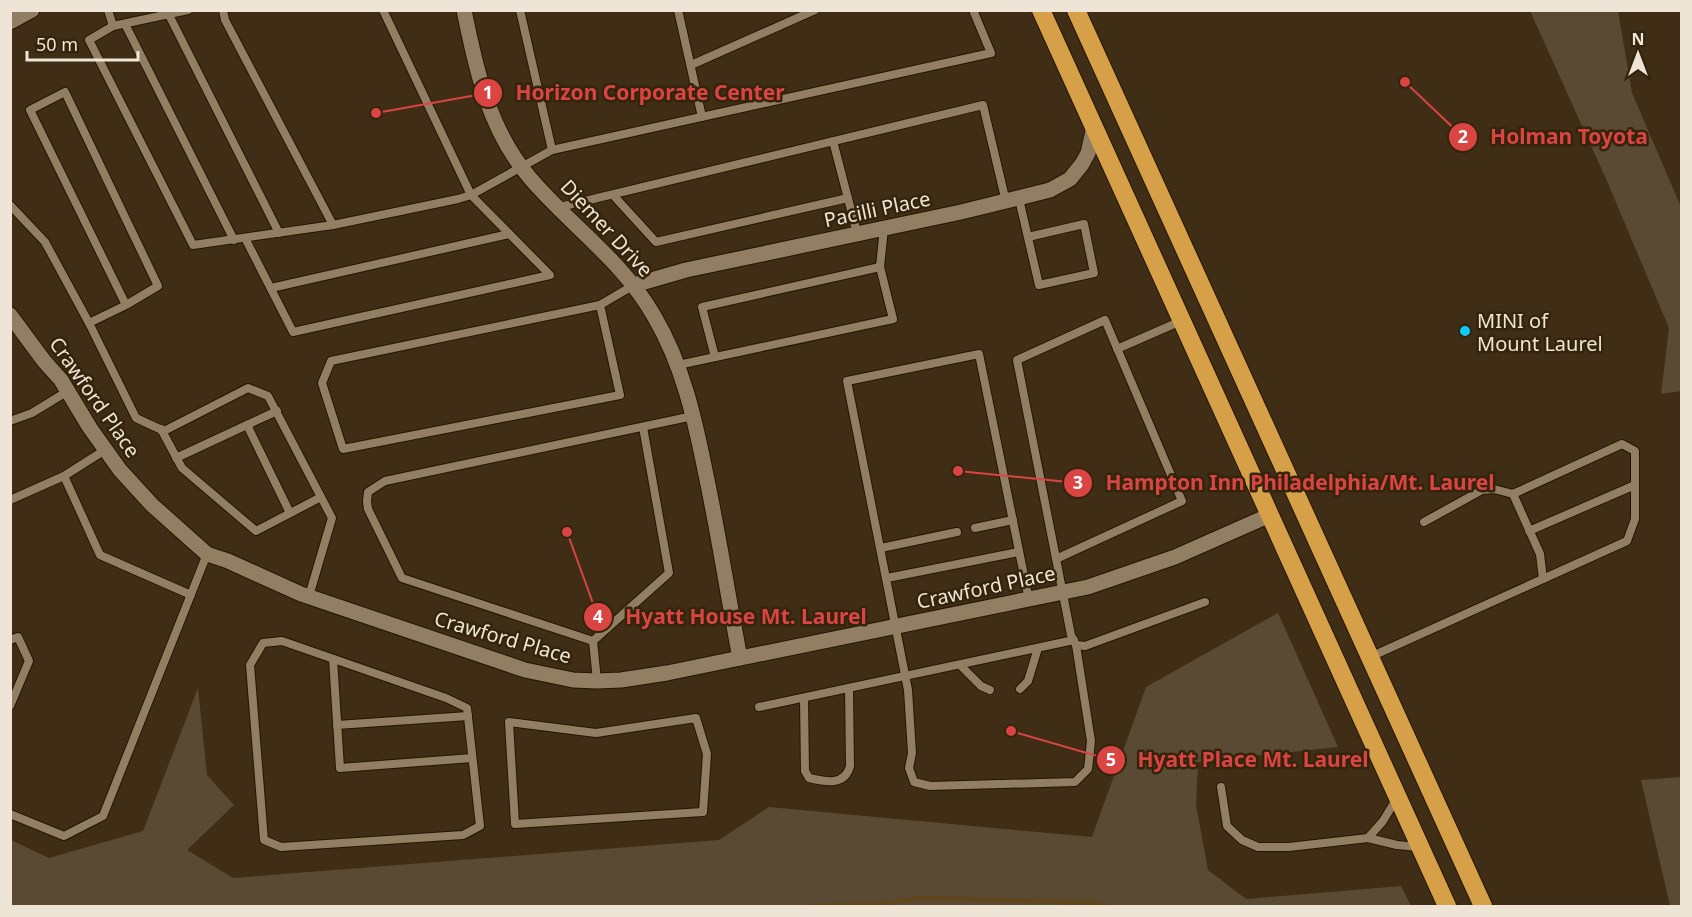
<svg xmlns="http://www.w3.org/2000/svg" width="1692" height="917" font-family="'Noto Sans',sans-serif">
<style>
.green{fill:#5a4a33}
.lines{fill:none;stroke-linecap:round;stroke-linejoin:round}
.stream{stroke:#60461b;stroke-width:4.5}
.lane-casing{stroke:#251600;stroke-width:10}
.street-casing{stroke:#251600;stroke-width:17}
.highway-casing{stroke:#251600;stroke-width:20}
.lane{stroke:#917e63;stroke-width:8}
.street{stroke:#917e63;stroke-width:15}
.highway{stroke:#d6a049;stroke-width:18}
.poi-dot{fill:#0ecafa;stroke:#34240b;stroke-width:2}
.labels{text-anchor:middle;dominant-baseline:central;stroke-width:5;stroke-linejoin:round;paint-order:stroke}
.street-label{font-size:20px;fill:#efe5d6;stroke:#34240b}
.poi-label{font-size:20px;fill:#efe5d6;stroke:#34240b;text-anchor:start}
.leader{fill:none;stroke:#da4442;stroke-width:2}
.callout-dot{fill:#da4442;stroke:#34240b;stroke-width:2}
.mark-label{font-size:18px;text-anchor:middle;font-weight:bold;fill:#fff}
.callout-label{font-size:21px;text-anchor:middle;font-weight:bold;fill:#da4442;stroke:#34240b;stroke-width:5;stroke-linejoin:round;paint-order:stroke}
</style>
<rect width="100%" height="100%" fill="#3f2e15"/>
<g class="green">
<path d="M1530,11h88l14,82 49,114v184l-20,3 8,-66 -62,-147z"/>
<path d="M1278,613l60,134 -140,15 -2,43 12,65 38,29 155,-13 10,20h-1400v-66l38,18 94,-27 55,-143 9,87 27,30 -47,45 46,28 486,-38 50,-33 323,30 54,-150z"/>
<path d="M1681,777v129h-11l-29,-126z"/>
</g>
<g class="lines">
<path class="stream" d="M810,906l67,-2 46,-6 148,4 22,1 13,3"/>
<defs>
<g id="lane">
<path d="M108,10l5,16 75,-16"/>
<path d="M223,10l2,10 108,205"/>
<path d="M678,10l24,107"/>
<path d="M169,15l110,218"/>
<path d="M125,24l109,216"/>
<path d="M113,26l-24,14 104,205 140,-20 125,-26 13,-4 -88,-185"/>
<path d="M691,65l124,-55"/>
<path d="M833,141l24,92"/>
<path d="M552,150l439,-97 -18,-43"/>
<path d="M613,195l43,47 192,-44"/>
<path d="M1019,199l20,86 55,-12 -10,-49 -56,13"/>
<path d="M10,205l35,37 44,81 37,-18 32,-19 -93,-194 -35,18 96,195"/>
<path d="M560,207l423,-102 23,97"/>
<path d="M245,238l48,94 257,-57 -79,-80 81,-45 -32,-140"/>
<path d="M271,288l238,-54"/>
<path d="M600,305l20,90 -277,54 -21,-66 9,-22 269,-56 34,-20"/>
<path d="M89,323l47,95 28,13 84,-43 20,8 64,122 -23,78"/>
<path d="M1117,349l64,-28"/>
<path d="M715,357l-13,-50 178,-40"/>
<path d="M678,365l215,-46 -13,-52 4,-39"/>
<path d="M10,421l22,-8 36,-22"/>
<path d="M247,425l43,88"/>
<path d="M161,429l21,39 74,63 65,-34"/>
<path d="M176,458l101,-47"/>
<path d="M64,476l36,79 91,40"/>
<path d="M1513,494l27,60 3,25"/>
<path d="M10,500l54,-24 41,-26"/>
<path d="M975,528l38,-8"/>
<path d="M1529,531l106,-46"/>
<path d="M881,548l76,-16"/>
<path d="M1056,559l126,-58 -77,-181 -88,40 54,275 5,10 9,1 120,-44"/>
<path d="M887,578l132,-26"/>
<path d="M1029,600l-50,-246 -132,27 61,309 4,63 -3,15 5,14 16,4 145,-4 13,-13 3,-28 -15,-96"/>
<path d="M10,640l8,-3 11,24 -19,45"/>
<path d="M282,641l164,57 21,10 13,118 -17,9 -182,12 -17,-7 -14,-175 13,-22z"/>
<path d="M593,641l76,-68 -26,-146"/>
<path d="M1370,657l257,-116 8,-22v-68l-13,-7 -109,50 -19,-5 -12,1 -58,32"/>
<path d="M333,659l7,109 132,-10"/>
<path d="M960,665l21,21 9,4"/>
<path d="M597,681l-4,-40 -191,-63 -34,-69 -1,-8 1,-9 17,-11 308,-65"/>
<path d="M1020,689l8,-8 10,-33"/>
<path d="M804,698l1,73 4,7c17,4 36,8 41,-12l-1,-78"/>
<path d="M759,707l315,-67"/>
<path d="M696,718l11,36 -4,58 -188,12 -6,-102 87,11z"/>
<path d="M337,725l131,-9"/>
<path d="M1221,787l6,39 15,14 16,7h31l79,-9"/>
<path d="M1397,798l-14,23 -15,17 29,7 21,2"/>
<path d="M10,814l54,22 39,-20 104,-262"/>
</g>
<g id="street">
<path d="M464,10c12,60 25,120 66,168 40,47 93,83 124,138 29,49 41,104 52,159 13,61 22,122 34,183"/>
<path d="M10,22l22,-12"/>
<path d="M634,285l52,-15 275,-58 89,-22 20,-11 12,-15 6,-11 6,-26"/>
<path d="M10,315l34,46 17,19 29,48 30,42 32,35 55,49 21,7 73,33 224,76 48,10 24,1 24,-1 46,-7 421,-86 87,-30 95,-42"/>
</g>
<g id="highway">
<path d="M1041,10l406,896"/>
<path d="M1076,10l407,896"/>
</g>
</defs>
<use href="#lane" class="lane-casing"/>
<use href="#street" class="street-casing"/>
<use href="#highway" class="highway-casing"/>
<use href="#lane" class="lane"/>
<use href="#street" class="street"/>
<use href="#highway" class="highway"/>
</g>
<circle class="poi-dot" cx="1465" cy="331" r="6"/>
<g class="labels">
<g class="street-label">
<text transform="translate(877 209) rotate(-12)">Pacilli Place</text>
<text transform="translate(607 228) rotate(47)">Diemer Drive</text>
<text transform="translate(95 397) rotate(55)">Crawford Place</text>
<text transform="translate(986 587) rotate(-12)">Crawford Place</text>
<text transform="translate(503 637) rotate(16)">Crawford Place</text>
</g>
<g class="poi-label">
<text x="1477" y="320">MINI of<tspan x="1477" dy="23">Mount Laurel</tspan></text>
</g>
</g>
<path class="leader" d="M376 113L488 93M1405 82L1463 137M958 471L1078 483M567 532L598 617M1011 731L1111 760"/>
<g class="callout-dot">
<circle cx="376" cy="113" r="6"/>
<circle cx="1405" cy="82" r="6"/>
<circle cx="958" cy="471" r="6"/>
<circle cx="567" cy="532" r="6"/>
<circle cx="1011" cy="731" r="6"/>
<circle cx="488" cy="93" r="15"/>
<circle cx="1463" cy="137" r="15"/>
<circle cx="1078" cy="483" r="15"/>
<circle cx="598" cy="617" r="15"/>
<circle cx="1111" cy="760" r="15"/>
</g>
<g class="mark-label">
<text x="488" y="99">1</text>
<text x="1463" y="143">2</text>
<text x="1078" y="489">3</text>
<text x="598" y="623">4</text>
<text x="1111" y="766">5</text>
</g>
<g class="callout-label">
<text x="650" y="100">Horizon Corporate Center</text>
<text x="1569" y="144">Holman Toyota</text>
<text x="1300" y="490">Hampton Inn Philadelphia/Mt. Laurel</text>
<text x="746" y="624">Hyatt House Mt. Laurel</text>
<text x="1253" y="767">Hyatt Place Mt. Laurel</text>
</g>
<rect width="1692" height="917" fill="none" stroke="#efe5d6" stroke-width="24"/>
<g transform="translate(1638 54)" stroke="#34240b" stroke-width="4.5" paint-order="stroke">
<path d="M0-4.5L10 22L0 15L-10 22Z" fill="#efe5d6"/>
<text y="-9" font-size="16" font-weight="bold" text-anchor="middle" fill="#efe5d6">N</text>
</g>
<path d="M27 51v9h111v-9" fill="none" stroke="#efe5d6" stroke-width="3"/>
<text x="36" y="51" font-size="18" fill="#efe5d6" stroke="#34240b" stroke-width="4.5" paint-order="stroke">50 m</text>
</svg>
